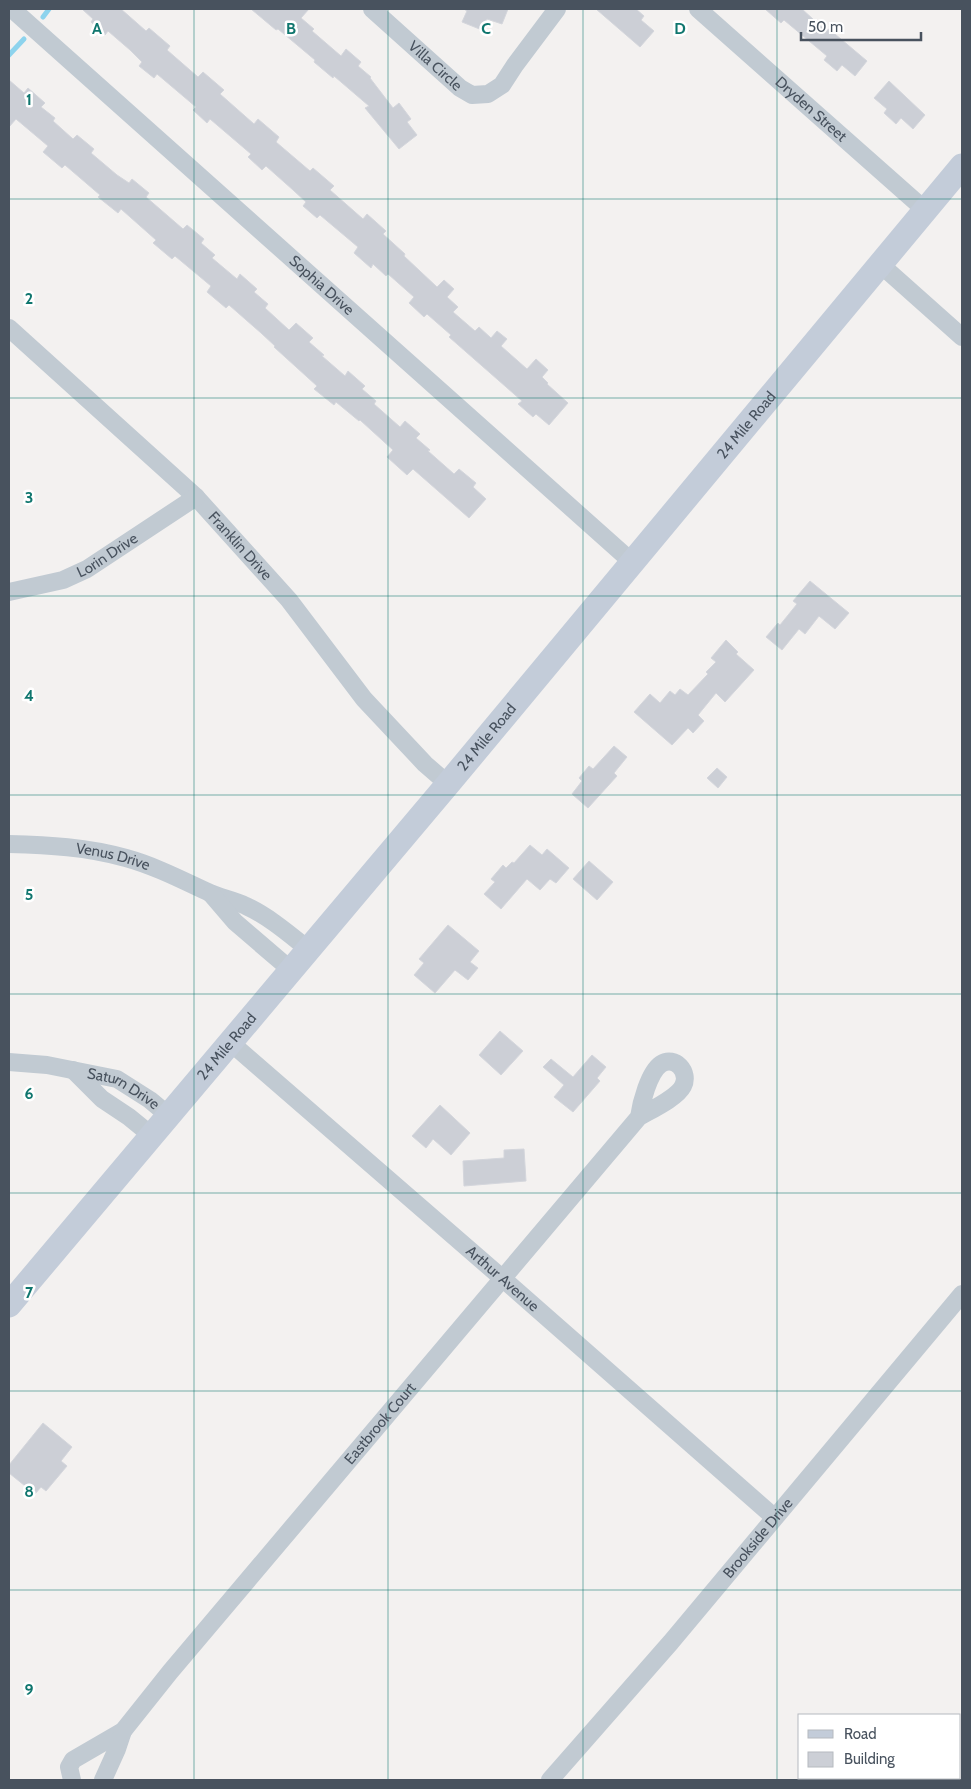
<svg xmlns="http://www.w3.org/2000/svg" width="971" height="1789" font-family="Cabin,sans-serif">
<style>
.lines{fill:none;stroke-linecap:round;stroke-linejoin:round}
.stream{stroke:#8dd3ed;stroke-width:5}
.building{fill:#cccfd6;stroke:#d4d6dc}
.street{stroke:#c1cad2;stroke-width:18}
.secondary{stroke:#c3ccd9;stroke-width:25}
.grid{fill:none;stroke:#0f766e;stroke-width:1;stroke-opacity:0.55}
.labels{text-anchor:middle;dominant-baseline:central;stroke-width:5;stroke-linejoin:round;paint-order:stroke}
.street-label{font-size:15px;fill:#48525e;stroke:#fff}
.grid-label{font-size:16px;text-anchor:middle;font-weight:bold;fill:#0f766e;stroke:#fff;stroke-width:5;stroke-linejoin:round;paint-order:stroke}
</style>
<rect width="100%" height="100%" fill="#f3f1f0"/>
<g class="lines">
<g class="stream">
<path d="M43,17l6,-8"/>
<path d="M9,55l15,-16"/>
</g>
</g>
<g class="building">
<path d="M82,9h39l25,22 3,-3 21,18 -3,4 31,27 5,-5 21,18 -4,4 34,30 4,-5 21,18 -3,5 34,29 3,-3 21,18 -4,4 33,29 4,-5 19,17 -3,3 22,20 -1,2 33,31 7,-7 10,9 -7,8 11,10 -5,5 22,19 4,-4 12,11 6,-7 10,8 -6,7 26,23 9,-10 12,11 -6,7 6,6 -1,1 21,19 -19,22 -13,-11 -3,3 -15,-13 4,-3 -73,-64 2,-2 -24,-21 -3,3 -15,-14 5,-6 -26,-23 -2,2 -13,-12 -2,4 -17,-15 4,-6 -38,-32 -3,3 -14,-12 3,-4 -13,-12 -27,-24 -4,4 -14,-13 3,-3 -41,-35 -3,4 -14,-13 3,-3 -39,-33 -3,4 -15,-12 3,-4 -12,-12 -22,-19 -3,4 -14,-13 2,-3z"/>
<path d="M251,9h58l-8,9 13,11 -2,2 29,25 5,-7 15,13 -3,4 13,11 -1,1 23,30 6,-5 12,16 -4,3 10,13 -18,14 -34,-41 4,-2 -35,-30 -1,2 -19,-16 1,-2 -37,-31 -2,1z"/>
<path d="M464,9h44l-6,15 -15,-5 -5,11 -20,-8 5,-11z"/>
<path d="M596,9h40l8,7 -3,4 13,11 -14,16z"/>
<path d="M765,9h37l24,22 3,-2 38,32 -12,15 -13,-11 -5,6 -13,-11 3,-4 -43,-36 -3,3z"/>
<path d="M9,80l15,13 4,-5 17,15 -4,4 14,11 -2,3 20,18 4,-4 17,14 -3,4 26,22 12,8 3,-4 17,14 -3,4 37,32 4,-4 17,14 -3,4 14,12 -3,3 25,21 3,-5 17,15 -3,3 14,12 -3,4 24,22 7,-7 17,15 -4,4 15,13 -2,1 23,20 3,-5 17,15 -3,3 14,12 -2,3 26,23 5,-6 15,13 -4,4 14,12 -2,1 26,23 5,-5 17,14 -3,4 13,12 -17,19 -56,-49 -6,6 -20,-18 6,-7 -33,-30 -1,1 -23,-19 -2,3 -20,-16 3,-3 -43,-39 1,-1 -14,-13 -32,-28 -3,3 -19,-16 4,-6 -36,-30 -3,3 -19,-16 3,-3 -35,-31 -3,4 -20,-16 2,-2 -35,-30 -3,3 -19,-16 5,-6 -32,-27 -7,8z"/>
<path d="M889,81l36,34 -12,14 -12,-11 -5,6 -12,-11 3,-4 -13,-11z"/>
<path d="M810,581l39,32 -14,16 -16,-13 -14,18 -6,-5 -17,21 -16,-13 12,-14 2,2 17,-21 -4,-3z"/>
<path d="M726,640l12,12 -2,2 18,16 -29,32 -9,-9 -18,22 6,6 -11,12 -5,-5 -16,17 -38,-33 16,-18 10,9 10,-12 5,4 5,-6 8,6 20,-21 -2,-2 10,-10 -5,-4z"/>
<path d="M614,746l13,11 -13,16 3,3 -29,32 -16,-14 10,-13 -3,-3 10,-12 4,3z"/>
<path d="M717,768l10,9 -9,11 -11,-10z"/>
<path d="M530,845l12,10 5,-6 22,19 -13,15 -6,-4 -10,11 -13,-11 -26,30 -17,-15 11,-12 -4,-3 12,-14 3,3 6,-6 2,1z"/>
<path d="M589,861l24,21 -16,18 -24,-21z"/>
<path d="M448,925l31,26 -9,11 8,6 -10,12 -13,-10 -20,23 -21,-18 10,-12 -5,-4z"/>
<path d="M500,1031l23,20 -22,24 -22,-20z"/>
<path d="M592,1055l14,12 -9,11 3,3 -27,31 -19,-15 10,-12 -21,-18 8,-8 22,18z"/>
<path d="M440,1105l30,28 -19,22 -18,-16 -7,9 -14,-12z"/>
<path d="M524,1149l2,32 -62,5 -1,-25 41,-3v-8z"/>
<path d="M43,1423l29,24 -11,14 6,5 -21,25 -5,-4 -6,7 -26,-21v-8z"/>
</g>
<g class="lines">
<g class="street">
<path id="s1" d="M12,9l620,553"/>
<path id="s2" d="M372,9l88,79 12,7 16,-1 14,-9 13,-20 42,-56"/>
<path id="s3" d="M698,9l227,201"/>
<path d="M880,264l82,73"/>
<path id="s4" d="M9,328l187,169 93,103 75,99 61,65 23,20"/>
<path id="s5" d="M9,592l54,-12 24,-11 109,-72"/>
<path id="s6" d="M9,844c39,1 78,3 117,14 29,8 56,22 84,35 11,5 24,7 36,13 22,10 43,28 62,43"/>
<path d="M211,894l24,28 56,48"/>
<path id="s7" d="M230,1042l272,236 272,239"/>
<path id="s8" d="M9,1062l38,3 70,14 33,21 18,15"/>
<path d="M73,1070l29,29 27,18 22,18"/>
<path id="s9" d="M72,1780l-3,-13 4,-7 50,-29 47,-59 469,-555c12,-7 38,-19 44,-31 7,-14 -8,-31 -22,-22 -12,8 -20,39 -22,53"/>
<path d="M103,1780l14,-31 6,-18"/>
<path id="s10" d="M550,1780l121,-138 291,-348"/>
</g>
<path class="secondary" id="s11" d="M9,1305l439,-521 514,-618"/>
</g>
<path class="grid" d="M194,9v1771M388,9v1771M583,9v1771M777,9v1771M9,199h953M9,398h953M9,596h953M9,795h953M9,994h953M9,1193h953M9,1391h953M9,1590h953"/>
<g class="labels">
<g class="street-label">
<text stroke="none"><textPath href="#s2" startOffset="85">Villa Circle</textPath></text>
<text stroke="none"><textPath href="#s3" startOffset="151">Dryden Street</textPath></text>
<text stroke="none"><textPath href="#s1" startOffset="415">Sophia Drive</textPath></text>
<text stroke="none"><textPath href="#s11" startOffset="1148">24 Mile Road</textPath></text>
<text stroke="none"><textPath href="#s4" startOffset="318">Franklin Drive</textPath></text>
<text stroke="none"><textPath href="#s5" startOffset="106">Lorin Drive</textPath></text>
<text stroke="none"><textPath href="#s11" startOffset="742">24 Mile Road</textPath></text>
<text stroke="none"><textPath href="#s6" startOffset="105">Venus Drive</textPath></text>
<text stroke="none"><textPath href="#s11" startOffset="338">24 Mile Road</textPath></text>
<text stroke="none"><textPath href="#s8" startOffset="119">Saturn Drive</textPath></text>
<text stroke="none"><textPath href="#s7" startOffset="361">Arthur Avenue</textPath></text>
<text stroke="none"><textPath href="#s9" startOffset="480">Eastbrook Court</textPath></text>
<text stroke="none"><textPath href="#s10" startOffset="319">Brookside Drive</textPath></text>
</g>
</g>
<g class="grid-label">
<text x="97" y="34">A</text>
<text x="291" y="34">B</text>
<text x="486" y="34">C</text>
<text x="680" y="34">D</text>
<text x="29" y="105">1</text>
<text x="29" y="304">2</text>
<text x="29" y="503">3</text>
<text x="29" y="701">4</text>
<text x="29" y="900">5</text>
<text x="29" y="1099">6</text>
<text x="29" y="1298">7</text>
<text x="29" y="1497">8</text>
<text x="29" y="1695">9</text>
</g>
<rect width="971" height="1789" fill="none" stroke="#48525e" stroke-width="20"/>
<rect x="798" y="1714" width="162" height="65" fill="#ffffff" stroke="#b6babf"/>
<rect x="808" y="1730" width="25" height="8" fill="#c3ccd9" stroke="#b6babf"/>
<text x="844" y="1739" font-size="15" fill="#48525e">Road</text>
<rect x="808" y="1752" width="25" height="15" fill="#cccfd6" stroke="#b6babf"/>
<text x="844" y="1764" font-size="15" fill="#48525e">Building</text>
<path d="M801 32v8h120v-8" fill="none" stroke="#48525e" stroke-width="2.5"/>
<text x="808" y="32" font-size="15" fill="#48525e" stroke="#ffffff" stroke-width="4" paint-order="stroke">50 m</text>
</svg>
